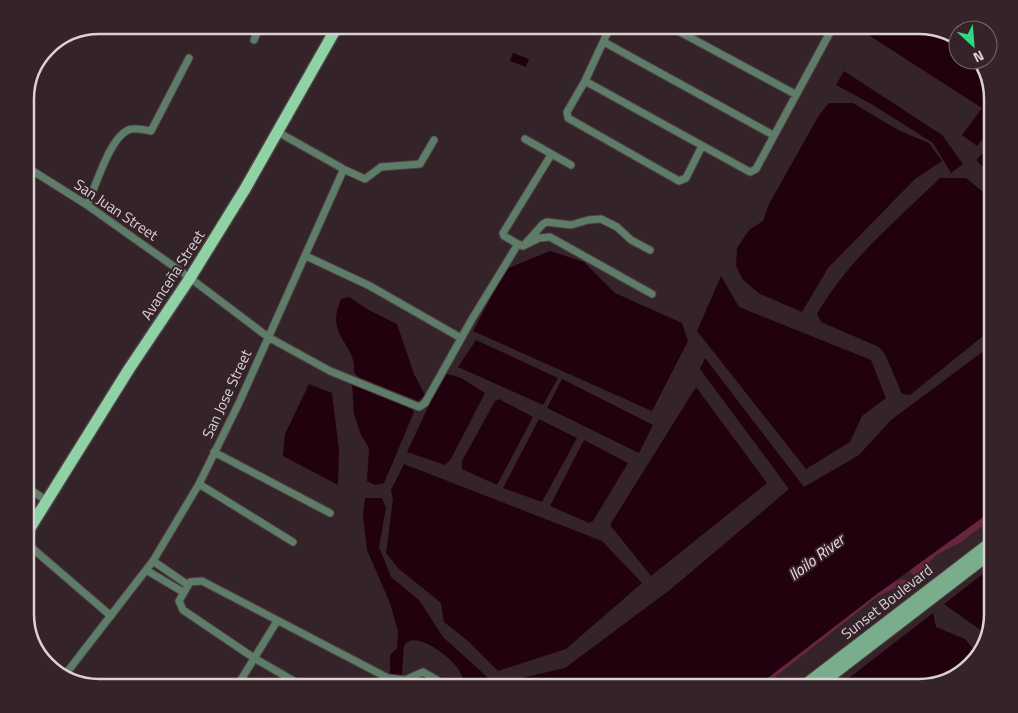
<svg xmlns="http://www.w3.org/2000/svg" width="1018" height="713" font-family="'Titillium Web',sans-serif">
<style>
.green{fill:#67253f}
.water{fill:#22010e}
.lines{fill:none;stroke-linecap:round;stroke-linejoin:round}
.minor-casing{stroke:#4f4044;stroke-width:9}
.secondary-casing{stroke:#4f4044;stroke-width:12}
.primary-casing{stroke:#4f4044;stroke-width:14}
.minor{stroke:#5e7d68;stroke-width:7}
.secondary{stroke:#7aad8b;stroke-width:10}
.primary{stroke:#8fd2a6;stroke-width:11}
.labels{text-anchor:middle;stroke-width:4;stroke-linejoin:round;paint-order:stroke}
.street-label{font-size:15px;fill:#dcd1d4;stroke:#342429}
.water-label{font-size:16px;font-style:italic;fill:#f0d8df;stroke:#342429}
.rim{fill:none;stroke:#dcd1d4;stroke-width:2.5}
</style>
<rect width="100%" height="100%" fill="#342429"/>
<path class="green" d="M993,501V518L961,542L936,555L916,577L911,573V566Z
M901,579L910,581L878,596L761,688H749L888,585Z"/>
<path class="water" d="M878,25H920L958,38V60H981C990,71 999,115 992,128C988,135 981,140 977,146L962,135L982,108L870,36Z
M513,53L529,59L526,67L510,61Z
M844,71L942,135L963,164L951,173L933,143L873,105L836,85Z
M829,103H853L898,130L929,143L942,161L915,179L828,268L802,312L760,294L743,280L736,266L737,248L749,230L763,221L769,204L819,115Z
M993,144V177L976,160Z
M940,178H966L993,200V328L910,395L902,394L885,354L879,347L821,322L817,314C848,260 896,221 940,178Z
M550,251L584,262L615,293L682,323L688,341L652,411L473,331L506,269Z
M721,276L739,307L871,360L886,398L862,416L850,442L806,469L697,331Z
M349,297L367,309L397,324L414,374L425,395L418,401L358,377L354,372C357,343 324,337 341,299Z
M476,340L558,378L543,405L458,367Z
M993,344V510L877,594L755,688H469C463,681 461,671 455,665C446,654 413,629 404,646L401,688H390V655L397,648L398,631L390,603L367,550L363,516L365,498H382L386,508L379,547L391,577L419,600L443,637L495,684L565,668L671,589L789,489L700,369L705,358L804,487L859,455L891,420Z
M444,373L461,378L485,393L451,459L445,465L407,452Z
M562,379L653,425L639,453L547,408Z
M352,383L410,406L414,412L384,483L375,485L367,481L369,448L361,435L354,414Z
M309,384L332,393L339,450L338,485L283,456L285,434Z
M696,387L767,483L651,576L610,525Z
M499,399L533,417L497,485L462,469V461L495,401Z
M539,419L577,438L542,502L503,488Z
M584,440L628,463L593,521L589,523L550,506Z
M404,464L602,541L642,583L566,649L498,671L468,641L444,622L441,603L398,568L386,553L393,499L391,490Z
M993,566V615L986,634L944,604Z
M933,613L936,627L965,639L978,655C971,664 964,673 954,679C931,694 864,688 836,688Z"/>
<g class="lines">
<defs>
<path id="minor" d="M611,25L585,81L567,112L568,118L679,181L686,178L702,146
M667,25L795,94
M861,25L863,26
M254,40L260,25
M604,42L773,135
M585,81L750,172L756,169L834,25
M525,139L571,165
M25,166L87,205L190,278L268,337L330,371L419,407L425,403L472,319L518,244L523,246L539,238L550,237L652,294
M343,169L365,179L381,167L420,164L434,140
M87,205C96,186 109,139 128,130C134,127 144,130 151,131L189,58
M518,244L504,236L503,233L551,155
M525,244L543,224L547,222L571,225L588,220L601,219L617,227L631,240L650,250
M306,256L370,286L461,338
M25,390L30,383L25,381
M214,452L330,513
M199,484L293,542
M25,486L47,501
M25,542L111,616
M153,561L188,585
M146,570L183,592
M64,676L153,561L199,484L239,403L342,173L343,169L340,167L276,131
M236,688L277,621
M306,688L254,658L183,610L179,601L190,582L202,581L388,678L405,680L423,672L437,680L441,688"/>
<path id="secondary" d="M800,688L993,540
M816,688L993,552"/>
<path id="primary" d="M25,536L129,369L190,278L245,189L338,25"/>
</defs>
<use href="#minor" class="minor-casing"/>
<use href="#secondary" class="secondary-casing"/>
<use href="#primary" class="primary-casing"/>
<use href="#minor" class="minor"/>
<use href="#secondary" class="secondary"/>
<use href="#primary" class="primary"/>
</g>
<g class="labels">
<g class="street-label">
<text transform="translate(116 210) rotate(34)" y="5">San Juan Street</text>
<text transform="translate(173 275) rotate(-57)" y="5">Avanceña Street</text>
<text transform="translate(227 394) rotate(-65)" y="5">San Jose Street</text>
<text transform="translate(887 602) rotate(-38)" y="5">Sunset Boulevard</text>
</g>
<g class="water-label">
<text transform="translate(816 557) rotate(-37)" y="6">Iloilo River</text>
</g>
</g>
<path d="M0 0H1018V713H0ZM99 34H919A65 65 0 0 1 984 99V614A65 65 0 0 1 919 679H99A65 65 0 0 1 34 614V99A65 65 0 0 1 99 34Z" fill="#342429" fill-rule="evenodd"/>
<path class="rim" d="M99 34H919A65 65 0 0 1 984 99V614A65 65 0 0 1 919 679H99A65 65 0 0 1 34 614V99A65 65 0 0 1 99 34Z"/>
<g transform="translate(973 45) rotate(154)"><circle r="24" fill="#342429" stroke="#77696d"/>
<path d="M0-4L9 19L0 12L-9 19Z" fill="#30d882"/>
<text y="-8" font-size="14" font-weight="bold" text-anchor="middle" fill="#dcd1d4">N</text>
</g>
</svg>
